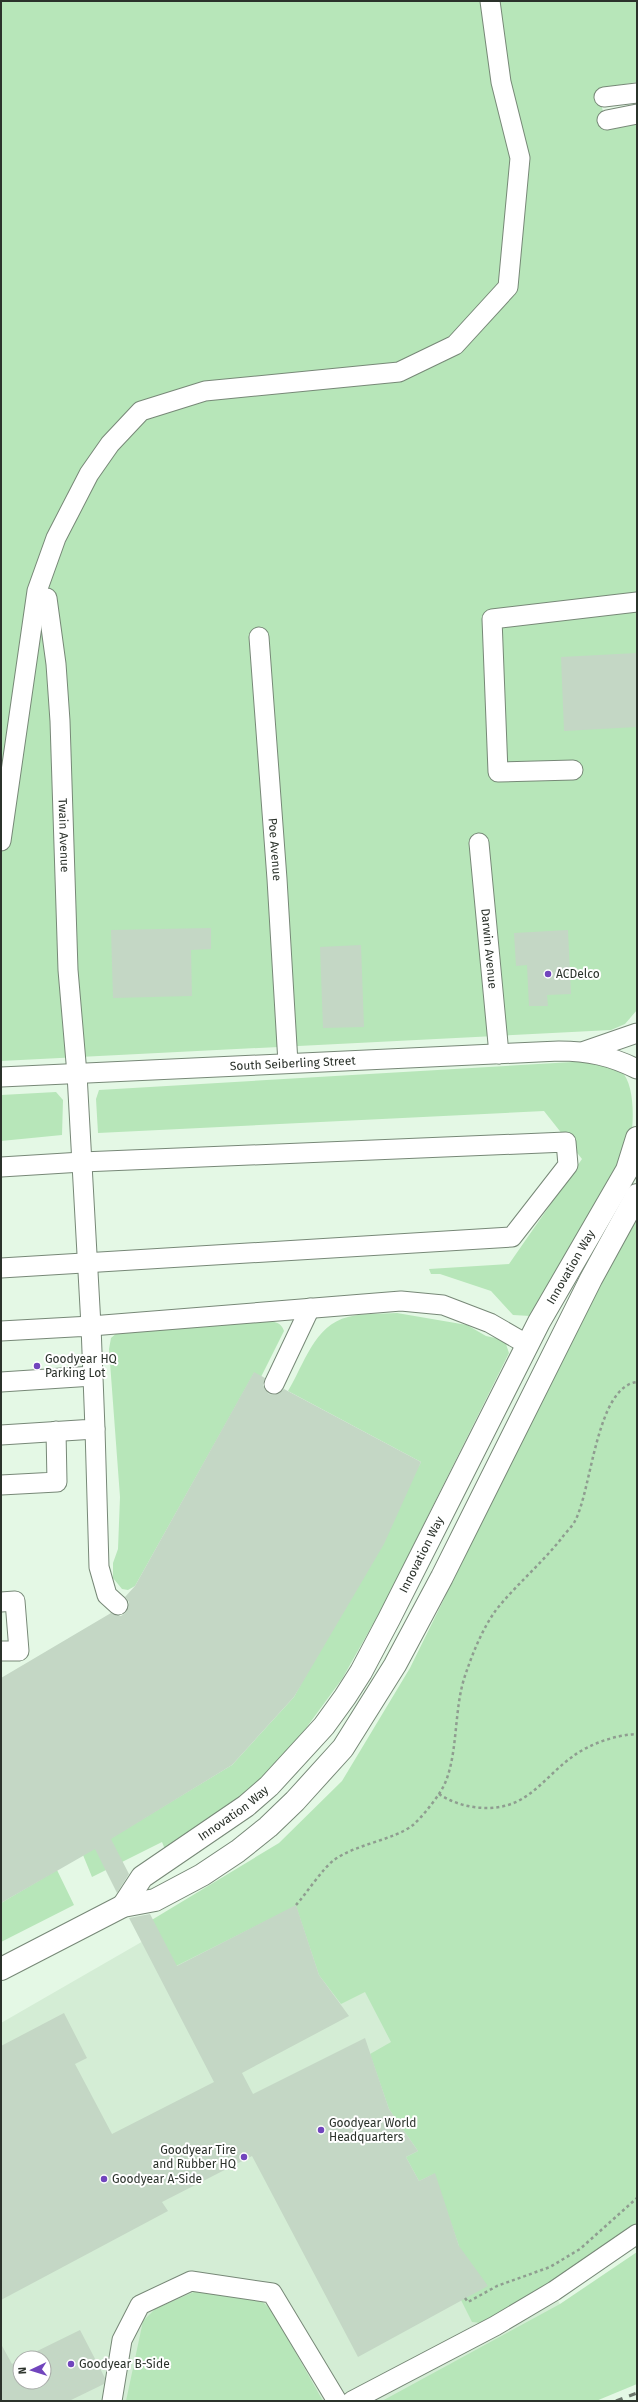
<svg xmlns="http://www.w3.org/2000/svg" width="638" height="2402" font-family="'Fira Sans',sans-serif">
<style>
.built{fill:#d4edd5;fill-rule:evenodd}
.green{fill:#b7e6b9}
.building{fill:#c4d7c5}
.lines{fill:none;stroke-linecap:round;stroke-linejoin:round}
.minor-casing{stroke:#787;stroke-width:21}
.major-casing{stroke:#787;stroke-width:24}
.path{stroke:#8f9d90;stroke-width:2.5;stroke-dasharray:3 3;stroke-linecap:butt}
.minor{stroke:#fff;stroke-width:19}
.major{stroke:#fff;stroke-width:22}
.rail{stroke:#6b766b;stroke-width:3;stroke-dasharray:7 7;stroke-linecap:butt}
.poi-dot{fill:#7145bd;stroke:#fff;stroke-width:1.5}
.labels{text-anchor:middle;stroke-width:4;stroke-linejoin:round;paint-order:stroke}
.street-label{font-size:12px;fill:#2b322b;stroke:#fff}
.poi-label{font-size:12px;fill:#2b322b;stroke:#fff;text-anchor:start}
</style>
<rect width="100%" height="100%" fill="#e4f8e5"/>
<path class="built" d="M316,1819L591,2366L521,2401H1V2023L270,1868ZM20,2358H44V2382H20Z"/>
<path class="green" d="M1,1H637V82L597,89L608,130L637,124V1010L625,1024L611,1030L1,1061Z
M590,1061C598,1064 615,1065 621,1071C638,1086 634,1142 625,1161C620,1174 611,1186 604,1198C580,1238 552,1275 530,1316L513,1315L491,1291L440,1274H431L429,1269L509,1264L582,1159L544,1111L98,1133L96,1099L99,1090Z
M56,1092L63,1100L62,1135L1,1141V1095Z
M637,1207V2225L570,2275L481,2323L472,2322L461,2300L459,2246L434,2174L419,2181L406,2157L418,2151L389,2109L370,2054L391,2042L365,1992L341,2004L319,1975L296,1906L176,1966L150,1921L279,1843L342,1781L410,1668Z
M397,1313L467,1325L486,1336L500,1339L506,1344L509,1353L382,1608L342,1679L298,1739L247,1793L166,1852L162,1842L92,1877L83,1855L232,1765L294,1697L421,1462L288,1391C304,1365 314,1325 348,1317C363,1313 381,1314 397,1313Z
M255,1322C267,1322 280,1318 284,1331L261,1377L254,1373L135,1586L128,1590L122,1589L113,1578V1563L118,1549L120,1497L109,1349L111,1338L118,1332Z
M57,1870L74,1905L1,1942V1903Z
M637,2252V2384L596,2401H382L560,2304Z
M205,2287L259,2299L271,2309L323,2401H126L143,2321L155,2309Z"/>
<path class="building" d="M637,653V727L564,731L561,657Z
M211,928V949L191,950L192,996L113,998L111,930Z
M568,930L571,994L547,995L548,1006H529L527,965L516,966L514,933Z
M361,945L364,1027L323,1028L320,947Z
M254,1372L265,1378L263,1385L269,1394L275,1395L284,1389L421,1462L384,1544L294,1697L232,1765L111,1839L129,1874L117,1893L95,1849L1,1903V1678L111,1613L121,1616L126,1612L129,1602L125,1597L135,1586Z
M296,1905L319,1975L349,2016L242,2073L253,2094L365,2038L389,2109L418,2151L406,2157L419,2181L435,2173L459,2246L488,2286L358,2357L252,2156L162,2202L168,2211L1,2300V2046L64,2013L87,2058L75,2064L112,2134L214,2082L129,1918L150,1914L177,1966Z
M80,2330L105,2378L104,2384L69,2401H1V2344L12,2364L20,2360V2382H44V2358H23Z"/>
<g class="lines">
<defs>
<g id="minor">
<path d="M604,97L637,93"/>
<path d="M607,120L637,114"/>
<path id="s1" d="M47,598L56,664L60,721L68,970L77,1074L91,1326L401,1301L443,1305L490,1323L528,1345"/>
<path id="s2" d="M259,637L277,879L288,1063"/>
<path d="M573,770L498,772L492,619L637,602"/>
<path d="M1,841L37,591L56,538L89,474L110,444L141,411L205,391L399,372L455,345L508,287L520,158L501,82L490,1"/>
<path id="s3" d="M479,843L499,1054"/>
<path d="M585,1051L637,1033"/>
<path id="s4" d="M1,1077L559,1051C588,1051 611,1056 637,1069"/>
<path d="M1,1167L82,1162L566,1142L568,1165L512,1237L1,1268"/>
<path d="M1,1331L91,1326L95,1429L1,1435"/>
<path d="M1,1382L93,1376"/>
<path d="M274,1384L310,1308"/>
<path d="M95,1429L99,1567L107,1595L118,1605"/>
<path d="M1,1485L57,1482L56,1431"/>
<path d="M1,1602L15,1601L19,1651H1"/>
<path d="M112,2401L122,2340L140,2305L191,2281L272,2293L337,2401"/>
<path d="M352,2401L495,2326L554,2291L637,2234"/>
</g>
<g id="major">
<path id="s5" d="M123,1906L142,1877L246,1806L269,1786L324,1726L345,1697L361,1672L389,1619L539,1322L627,1170L637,1138"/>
<path d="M1,1969L123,1906L155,1900L202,1875L238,1851L268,1827L295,1801L343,1748L395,1665L442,1577L591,1279L637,1195"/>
</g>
</defs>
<use href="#minor" class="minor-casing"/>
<use href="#major" class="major-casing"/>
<path class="path" d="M439,1794C463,1810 500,1814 525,1797C542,1786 555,1769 572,1757C589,1744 615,1735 637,1734
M296,1905C306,1894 323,1868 334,1860C356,1844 394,1840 413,1825C422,1817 432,1804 439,1794C460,1764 452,1710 466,1673C473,1652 483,1628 496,1610C516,1585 541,1564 561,1539C565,1533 572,1527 575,1521C592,1489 596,1387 637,1382
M465,2298L468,2302L497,2286L550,2267L580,2249L637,2198"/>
<use href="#minor" class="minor"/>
<use href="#major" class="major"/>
<path class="rail" d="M616,2401L637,2393"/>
</g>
<g class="poi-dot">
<circle cx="548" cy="974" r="4"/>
<circle cx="37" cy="1366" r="4"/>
<circle cx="321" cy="2130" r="4"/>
<circle cx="244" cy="2157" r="4"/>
<circle cx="104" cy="2179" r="4"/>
<circle cx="71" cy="2364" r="4"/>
</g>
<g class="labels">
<g class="street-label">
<text dy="4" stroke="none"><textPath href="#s1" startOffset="238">Twain Avenue</textPath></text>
<text dy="4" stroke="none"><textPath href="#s2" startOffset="213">Poe Avenue</textPath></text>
<text dy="4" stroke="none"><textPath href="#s3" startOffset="106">Darwin Avenue</textPath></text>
<text dy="4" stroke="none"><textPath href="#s4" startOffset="292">South Seiberling Street</textPath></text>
<text dy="4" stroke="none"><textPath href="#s5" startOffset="794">Innovation Way</textPath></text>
<text dy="4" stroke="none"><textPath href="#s5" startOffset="470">Innovation Way</textPath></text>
<text dy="4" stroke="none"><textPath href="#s5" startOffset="146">Innovation Way</textPath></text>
</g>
<g class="poi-label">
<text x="556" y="978">ACDelco</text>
<text x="45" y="1363">Goodyear HQ<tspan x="45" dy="14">Parking Lot</tspan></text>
<text x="329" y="2127">Goodyear World<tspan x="329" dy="14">Headquarters</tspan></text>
<text x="236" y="2154" text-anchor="end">Goodyear Tire<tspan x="236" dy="14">and Rubber HQ</tspan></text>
<text x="112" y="2183">Goodyear A-Side</text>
<text x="79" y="2368">Goodyear B-Side</text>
</g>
</g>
<rect width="638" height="2402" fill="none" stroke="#2b322b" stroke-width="4"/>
<g transform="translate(32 2370) rotate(266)"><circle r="19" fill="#ffffff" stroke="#aaadaa"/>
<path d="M0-3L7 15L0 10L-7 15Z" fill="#7145bd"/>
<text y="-6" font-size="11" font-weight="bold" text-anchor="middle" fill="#2b322b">N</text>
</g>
</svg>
